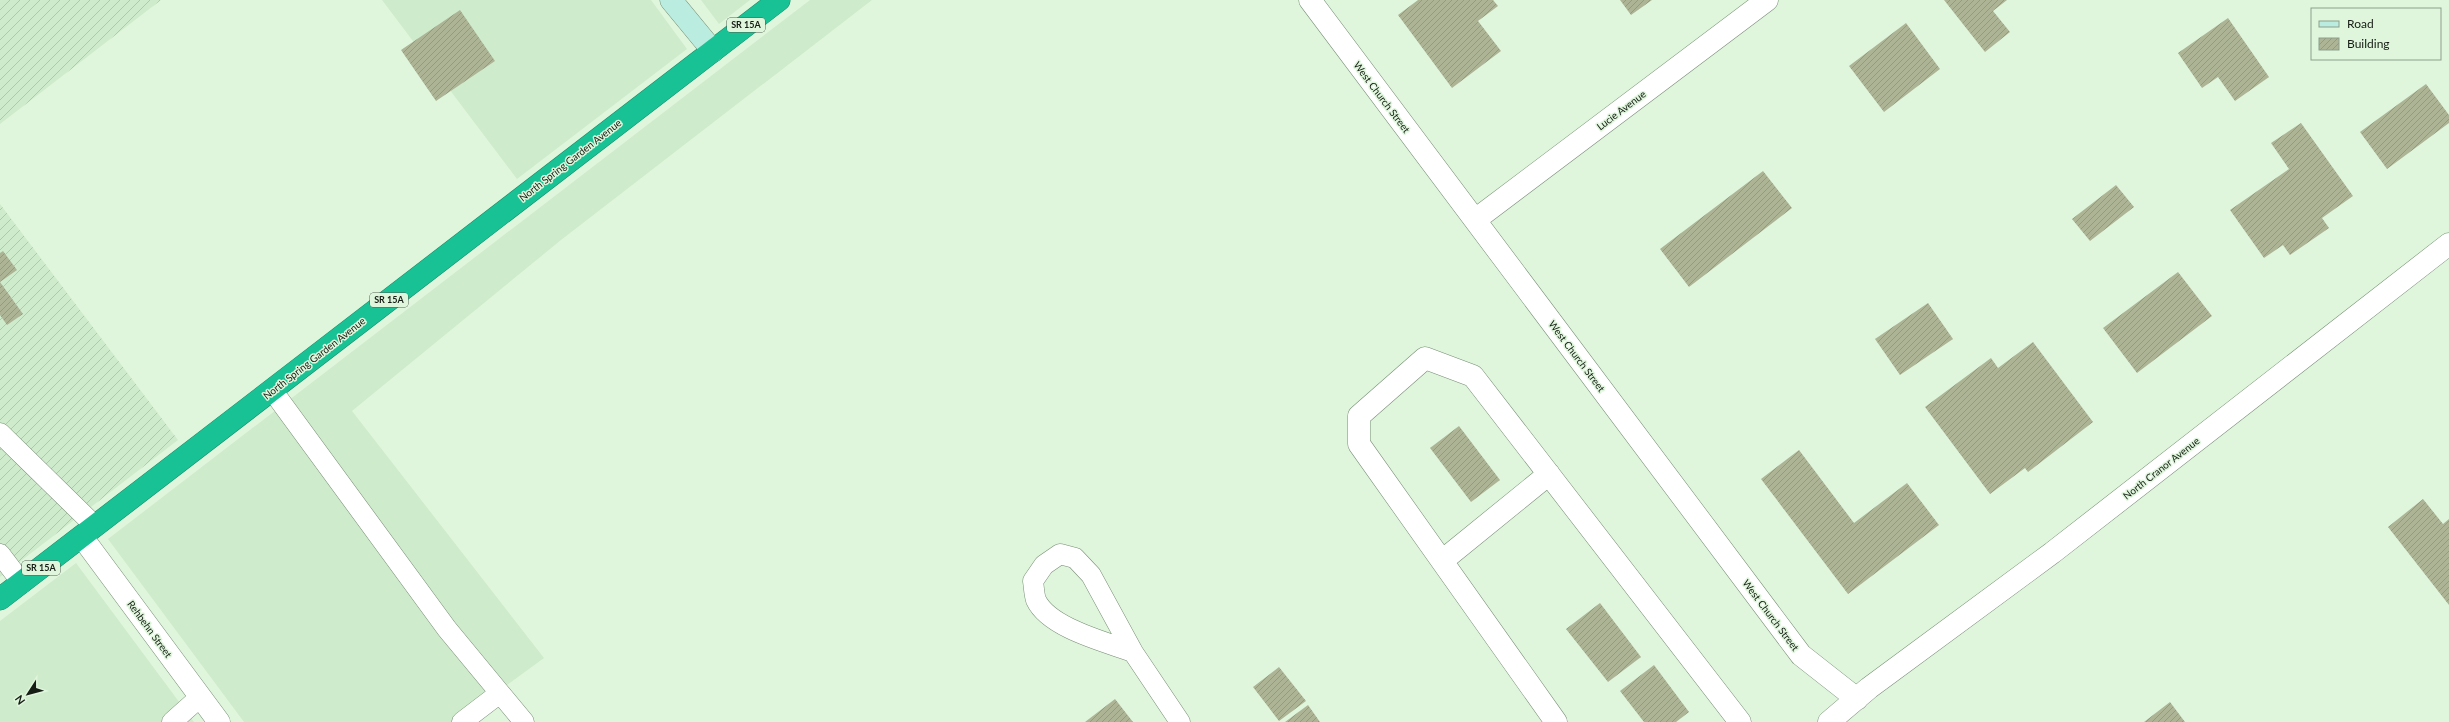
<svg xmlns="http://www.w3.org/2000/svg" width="2449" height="722" font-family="Lato,sans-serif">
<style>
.built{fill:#ceebcb}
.industrial{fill:url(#industrial-furrows)}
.building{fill:url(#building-hatch)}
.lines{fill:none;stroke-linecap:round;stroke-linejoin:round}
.lane-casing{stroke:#778d75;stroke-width:21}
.street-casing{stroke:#778d75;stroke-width:23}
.secondary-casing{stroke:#778d75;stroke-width:23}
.highway-casing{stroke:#188868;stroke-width:23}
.lane{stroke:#fff;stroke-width:20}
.street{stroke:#fff;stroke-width:22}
.secondary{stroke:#baeddf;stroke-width:22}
.highway{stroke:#19c295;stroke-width:22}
.labels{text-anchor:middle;stroke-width:3;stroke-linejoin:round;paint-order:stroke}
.shield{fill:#dff6dc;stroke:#525e50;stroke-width:1}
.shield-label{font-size:9px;font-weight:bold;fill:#151d14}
.street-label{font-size:10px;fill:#151d14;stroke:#dff6dc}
</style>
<defs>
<pattern id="industrial-furrows" width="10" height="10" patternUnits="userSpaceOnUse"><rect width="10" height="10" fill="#ceebcb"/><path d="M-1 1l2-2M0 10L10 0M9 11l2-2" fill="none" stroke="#b0c9ad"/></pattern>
<pattern id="building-hatch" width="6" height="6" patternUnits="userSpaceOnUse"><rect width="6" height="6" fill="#adb496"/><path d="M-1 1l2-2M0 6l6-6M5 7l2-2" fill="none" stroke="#949a80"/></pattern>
</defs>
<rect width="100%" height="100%" fill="#dff6dc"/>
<path class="built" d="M382,0H651L687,49L517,179Z
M701,0H750L719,24Z
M810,0H872L561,240L352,411L544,658L456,722H244L108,539Z
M76,563L194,722H0V621Z"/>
<path class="industrial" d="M0,0H161L0,124Z
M0,204L178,440L0,577Z"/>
<path class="building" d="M1418,0H1493L1498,6L1478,21L1501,51L1452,88L1398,15Z
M1620,0H1652L1631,15Z
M1944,0H2007L1993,11L2010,32L1985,52Z
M460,10L495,61L436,101L401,50Z
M2228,18L2269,77L2235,101L2218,77L2202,88L2178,53Z
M1906,23L1940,69L1884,112L1849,66Z
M2426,84L2449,115V123L2387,169L2360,132Z
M2301,123L2353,196L2322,218L2329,228L2290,255L2283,245L2264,258L2230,210L2289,169L2271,143Z
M1763,171L1792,208L1689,287L1660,249Z
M2116,185L2134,207L2090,241L2072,219Z
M3,251L17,270L0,282L23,314L7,325L0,315V253Z
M2178,272L2212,316L2137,373L2103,328Z
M1928,303L1953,339L1900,375L1875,339Z
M2033,342L2093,422L2028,472L2025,468L1990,494L1925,407L1991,358L1998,368Z
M1459,426L1500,480L1471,502L1430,448Z
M1799,450L1854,523L1907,483L1939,525L1848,594L1761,479Z
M2423,499L2443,524L2449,519V605L2388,527Z
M1600,603L1641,657L1608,682L1566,629Z
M1654,665L1689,712L1676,722H1644L1620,691Z
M1279,667L1306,701L1279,721L1253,687Z
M1115,699L1133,722H1085Z
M2170,702L2185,722H2144Z
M1308,705L1320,722H1285Z"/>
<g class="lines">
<defs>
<path id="lane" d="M272,390L447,629L524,722
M0,433L95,526
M0,554L22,583
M1133,652C1106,642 1049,628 1036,600C1034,594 1034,587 1033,581L1044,565L1060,554L1075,558L1091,575L1133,652L1180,722
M172,722L200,697
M462,722L500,693"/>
<path id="street" d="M1310,0L1801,655L1857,699
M1475,220L1767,0
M82,537L219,722
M1442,561L1549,474
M1556,722L1359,444V416L1425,358L1473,376L1740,722
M1829,722L1869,688L2052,553L2449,244"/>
<path id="secondary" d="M671,0L713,51"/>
<path id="highway" d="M0,599L779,0"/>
</defs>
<use href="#lane" class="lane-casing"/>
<use href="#street" class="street-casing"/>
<use href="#secondary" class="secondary-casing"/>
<use href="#highway" class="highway-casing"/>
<use href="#lane" class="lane"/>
<use href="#street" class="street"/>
<use href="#secondary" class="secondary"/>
<use href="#highway" class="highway"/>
</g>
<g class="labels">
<g class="shield">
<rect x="727" y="18" width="38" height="14" rx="3"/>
<rect x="370" y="293" width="38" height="14" rx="3"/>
<rect x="22" y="561" width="38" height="14" rx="3"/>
</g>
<g class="shield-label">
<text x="746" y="28">SR 15A</text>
<text x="389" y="303">SR 15A</text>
<text x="41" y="571">SR 15A</text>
</g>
<g class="street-label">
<text transform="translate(1382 97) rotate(53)" y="4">West Church Street</text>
<text transform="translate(1621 110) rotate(-37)" y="4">Lucie Avenue</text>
<text transform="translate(570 160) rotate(-38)" y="4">North Spring Garden Avenue</text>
<text transform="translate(1577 356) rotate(53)" y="4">West Church Street</text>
<text transform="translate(314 358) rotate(-38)" y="4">North Spring Garden Avenue</text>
<text transform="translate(2161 468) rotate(-38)" y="4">North Cranor Avenue</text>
<text transform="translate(1771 615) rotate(53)" y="4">West Church Street</text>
<text transform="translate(150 629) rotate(54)" y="4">Rehbehn Street</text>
</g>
</g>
<rect x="2311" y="8" width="130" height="52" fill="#dff6dc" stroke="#8e9f8c"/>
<rect x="2319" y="21" width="20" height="6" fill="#baeddf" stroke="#8e9f8c"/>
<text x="2347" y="28" font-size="12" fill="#151d14">Road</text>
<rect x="2319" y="38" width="20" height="12" fill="url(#building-hatch)" stroke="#8e9f8c"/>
<text x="2347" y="48" font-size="12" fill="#151d14">Building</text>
<g transform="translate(28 694) rotate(234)" stroke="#dff6dc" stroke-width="3" paint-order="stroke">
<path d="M0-3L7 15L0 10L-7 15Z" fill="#151d14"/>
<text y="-6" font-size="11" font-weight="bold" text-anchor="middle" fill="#151d14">N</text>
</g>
</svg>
